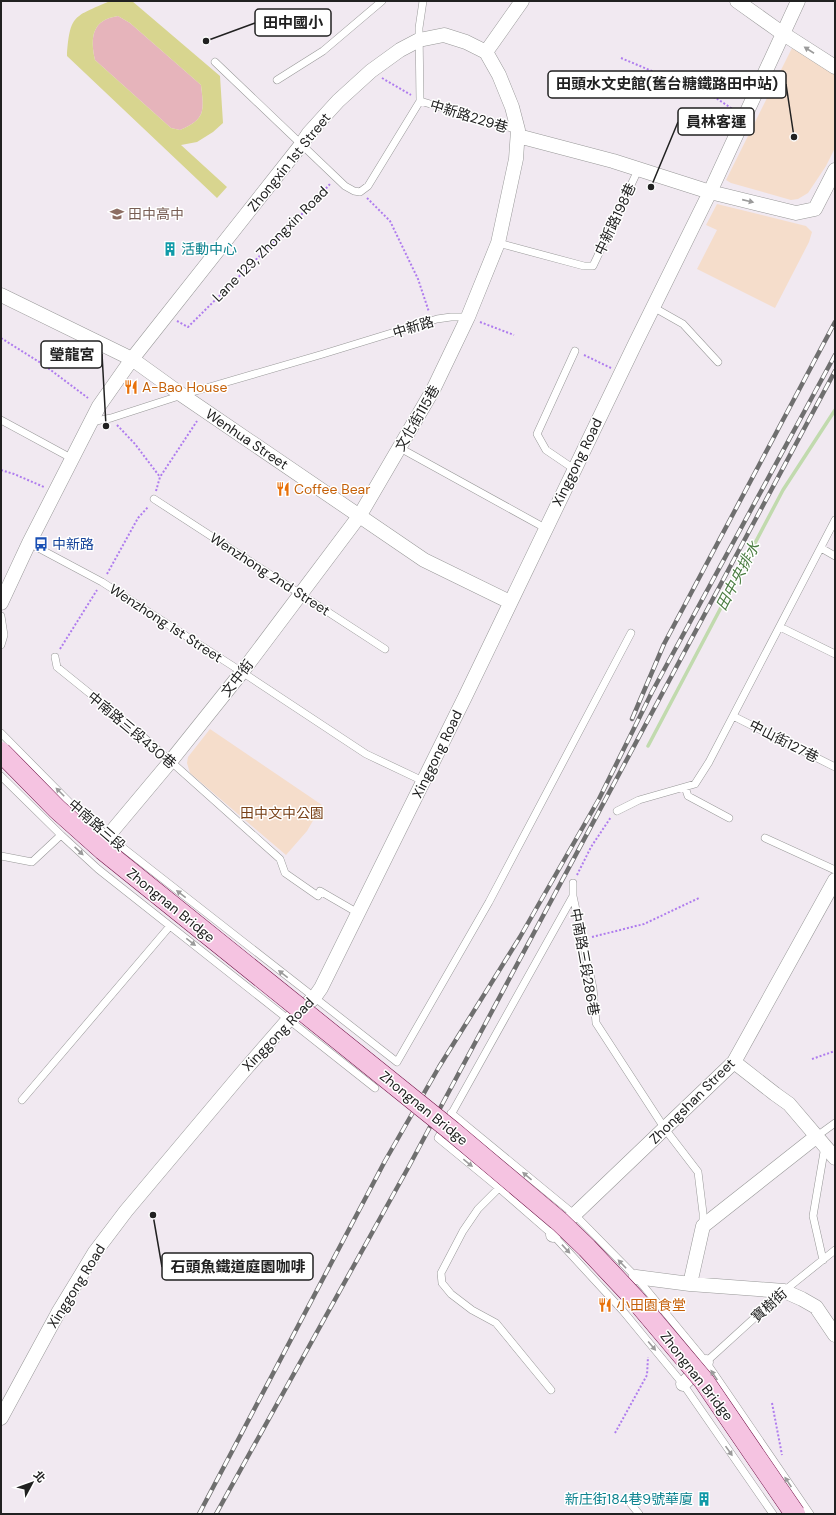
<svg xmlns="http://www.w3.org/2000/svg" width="836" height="1515" font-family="'DM Sans','Noto Sans TC',sans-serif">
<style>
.grass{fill:#e6b4bb}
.park{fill:#f5ddcb}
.pitch{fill:#d8d58f;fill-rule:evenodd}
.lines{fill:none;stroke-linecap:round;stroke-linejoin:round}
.stream{stroke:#c1daae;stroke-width:3.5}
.lane-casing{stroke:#989898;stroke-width:8}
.street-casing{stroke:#989898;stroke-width:15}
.path{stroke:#af7cee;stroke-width:2;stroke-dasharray:2 2;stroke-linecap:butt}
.lane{stroke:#fff;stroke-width:7}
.street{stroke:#fff;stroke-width:14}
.rail-casing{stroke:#6f6f6f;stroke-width:4.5}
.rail{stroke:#fff;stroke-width:3;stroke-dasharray:9;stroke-linecap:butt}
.secondary-bridge-casing{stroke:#710f45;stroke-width:21;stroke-linecap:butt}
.secondary-bridge{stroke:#f5c3e1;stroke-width:20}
.oneway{fill:#9b9b9b}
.labels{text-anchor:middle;stroke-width:3;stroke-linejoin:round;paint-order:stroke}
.street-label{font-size:14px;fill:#212121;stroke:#fff}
.education-label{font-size:14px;fill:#785e54;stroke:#fff;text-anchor:start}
.culture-label{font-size:14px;fill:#0d838f;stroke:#fff;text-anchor:start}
.food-label{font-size:14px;fill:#c56008;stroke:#fff;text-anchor:start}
.transit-label{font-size:14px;fill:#164399;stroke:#fff;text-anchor:start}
.park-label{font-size:14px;fill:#784016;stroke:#fff}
.water-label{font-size:15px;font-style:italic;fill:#4a7c41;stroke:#fff}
.leader{fill:none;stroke:#212121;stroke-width:1.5}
.callout-dot{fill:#212121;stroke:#fff;stroke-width:1.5}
.callout{fill:#fff;stroke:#212121;stroke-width:1.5}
.callout-label{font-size:15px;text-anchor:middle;font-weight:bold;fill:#212121}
</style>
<rect width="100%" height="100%" fill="#f1e9f1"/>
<path class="grass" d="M118,16L130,23L201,85C204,111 206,119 180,130L171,128L95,60C90,37 92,20 118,16Z"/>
<path class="park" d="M792,48L835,75V148L826,166L808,193L798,199L791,200L731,183L726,180Z
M717,204L806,226L812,232L809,242L775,308L697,269L717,230L706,225Z
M210,729L322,805L307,831L286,855L190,773L187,763L188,757Z"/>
<path class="pitch" d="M110,1H132L220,76L223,123L213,132L197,142L181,145L227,187L217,198L67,56C70,14 74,17 110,1ZM118,16L130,23L201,85C204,111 206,119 180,130L171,128L95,60C90,37 92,20 118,16Z"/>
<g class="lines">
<path class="stream" d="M648,746L783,490L835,410"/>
<defs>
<path id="lane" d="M215,62L345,186L354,191L360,192L368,186L420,101
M277,80L323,51L382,1
M420,101L518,130
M420,101L419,28L423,1
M498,243L584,266H593L638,170
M653,307L683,324L718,362
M1,420L71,458
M91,422L111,418L182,395L323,354L437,319L451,317H468
M400,448L545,528
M574,469L546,450L537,434L575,351
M154,499L385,649
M29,543L102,582L242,672L366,754L423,781
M821,548L835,556
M1,616L4,635L1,645
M780,627L835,654
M55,657L57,667L140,734L280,859L285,873L318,896L320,891L358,913
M733,716L835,767
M1,733L82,815L108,836L397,1062L489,902L631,633
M1,776L61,835L98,869L375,1088
M685,787L688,796L729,818
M617,811L639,800L695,784L709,762L835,520
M765,838L835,870
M1,856L32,862L61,835
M573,883V896L438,1138L499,1188L553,1235L623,1311L683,1384L773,1514
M573,896L593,988L596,1023L665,1129L698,1172L703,1213V1226
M22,1100L170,926
M451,1113L575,1215L636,1277L706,1362L810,1514
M817,1136L835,1123
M499,1188L478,1209L463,1231L441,1273L442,1283L451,1294L472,1310L496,1323L551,1390
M823,1260L813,1216L825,1146
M706,1362L784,1291L835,1250
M631,1504L639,1514"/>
<path id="street" d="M737,1L782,33L835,67
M486,52L522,1
M518,136L613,161L710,192L796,213L815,209L835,170
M1,295L132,359L182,395L424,560L510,602
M1,603L29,543L99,406L132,359L301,145L309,133L338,101L371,71L400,50L419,40L444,35L466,42L486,52L499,75L512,107L518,130L516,159L498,243L468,317L433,390L360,515L242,672L170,762L108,836
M734,1062L775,1094L789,1104L835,1158
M553,1235L734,1062L835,880
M636,1277L690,1284L784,1291L802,1299L816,1307L835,1335
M690,1284L703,1226L817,1136
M683,1384L706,1362
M1,1418L58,1313L95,1252L126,1211L242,1073L289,1019L314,998L321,988L465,697L635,344L710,192L798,1"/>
</defs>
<use href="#lane" class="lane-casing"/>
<use href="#street" class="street-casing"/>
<path class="path" d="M621,58L716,98L734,110
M382,78L411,95
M367,198L390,221L418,279L429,312
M177,321L188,327L310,206L330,184
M480,322L514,335
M1,338L44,365L88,398
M584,355L611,368
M117,425L135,444L160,477
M1,470L14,474L44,487
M156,491L160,477L197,421
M107,574L138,518L148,507
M60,649L97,590
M577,875L591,847L611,817
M592,937L644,924L699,898
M812,1059L835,1051
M772,1403L782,1455
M615,1433L647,1375L648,1357"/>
<use href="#lane" class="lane"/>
<use href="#street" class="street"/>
<defs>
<path id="rail" d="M632,719L664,644L835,322
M199,1514L385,1161L439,1067L520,937L599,799L652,692L835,355
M216,1514L408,1168L835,371"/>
</defs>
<use href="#rail" class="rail-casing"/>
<use href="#rail" class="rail"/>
<defs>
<path id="secondary-bridge" d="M1,752L57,809L103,850L452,1131L560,1222L587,1248L634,1298L704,1381L795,1514"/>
</defs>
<use href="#secondary-bridge" class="secondary-bridge-casing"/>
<use href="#secondary-bridge" class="secondary-bridge"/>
</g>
<defs><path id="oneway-solid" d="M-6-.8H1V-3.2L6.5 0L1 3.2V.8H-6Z"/></defs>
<g class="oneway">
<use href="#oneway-solid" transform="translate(809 50) rotate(-147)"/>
<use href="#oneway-solid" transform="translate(748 201) rotate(13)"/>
<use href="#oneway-solid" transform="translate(60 792) rotate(-135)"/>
<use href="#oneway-solid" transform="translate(79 851) rotate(43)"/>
<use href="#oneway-solid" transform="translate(181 894) rotate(-142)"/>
<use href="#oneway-solid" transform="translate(191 942) rotate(38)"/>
<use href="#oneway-solid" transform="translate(283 974) rotate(-142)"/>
<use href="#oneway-solid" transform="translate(468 1163) rotate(39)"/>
<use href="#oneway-solid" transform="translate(527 1176) rotate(-140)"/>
<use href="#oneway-solid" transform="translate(566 1249) rotate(47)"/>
<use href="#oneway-solid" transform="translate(622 1264) rotate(-134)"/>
<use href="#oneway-solid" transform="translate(652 1346) rotate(50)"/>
<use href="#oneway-solid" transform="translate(714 1375) rotate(-124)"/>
<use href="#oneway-solid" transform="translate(729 1451) rotate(55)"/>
<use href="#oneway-solid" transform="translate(788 1482) rotate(-124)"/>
</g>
<defs>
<symbol id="school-bare" viewBox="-9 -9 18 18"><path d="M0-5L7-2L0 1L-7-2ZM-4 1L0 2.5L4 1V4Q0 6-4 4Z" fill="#8d6e63" stroke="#fff" stroke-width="2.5" paint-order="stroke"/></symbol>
<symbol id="building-bare" viewBox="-9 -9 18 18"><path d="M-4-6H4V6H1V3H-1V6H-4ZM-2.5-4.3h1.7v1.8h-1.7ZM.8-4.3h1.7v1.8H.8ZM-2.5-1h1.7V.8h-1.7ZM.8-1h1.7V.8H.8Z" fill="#0f9aa8" stroke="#fff" stroke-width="2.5" paint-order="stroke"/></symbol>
<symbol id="restaurant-bare" viewBox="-9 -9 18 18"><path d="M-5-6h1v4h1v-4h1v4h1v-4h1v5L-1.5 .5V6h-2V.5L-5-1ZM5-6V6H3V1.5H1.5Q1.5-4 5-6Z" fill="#e8710a" stroke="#fff" stroke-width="2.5" paint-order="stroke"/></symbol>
<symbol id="bus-bare" viewBox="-9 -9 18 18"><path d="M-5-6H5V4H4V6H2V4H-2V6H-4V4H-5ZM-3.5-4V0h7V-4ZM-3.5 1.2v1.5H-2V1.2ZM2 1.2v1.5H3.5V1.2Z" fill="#1a4fb4" stroke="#fff" stroke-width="2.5" paint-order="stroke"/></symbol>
</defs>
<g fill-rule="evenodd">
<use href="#school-bare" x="107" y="204" width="20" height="20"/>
<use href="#building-bare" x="160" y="239" width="20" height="20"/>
<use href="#restaurant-bare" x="121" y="377" width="20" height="20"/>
<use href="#restaurant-bare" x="273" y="479" width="20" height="20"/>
<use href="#bus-bare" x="31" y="534" width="20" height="20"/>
<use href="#restaurant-bare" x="595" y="1295" width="20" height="20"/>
<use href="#building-bare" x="694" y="1489" width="20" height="20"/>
</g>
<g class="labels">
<g class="street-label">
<text transform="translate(469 116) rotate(17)" y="5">中新路229巷</text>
<text transform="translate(289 162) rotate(-51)" y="5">Zhongxin 1st Street</text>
<text transform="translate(615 219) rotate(-65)" y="5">中新路198巷</text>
<text transform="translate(270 244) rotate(-45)" y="5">Lane 129, Zhongxin Road</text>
<text transform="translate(413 327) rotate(-17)" y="5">中新路</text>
<text transform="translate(417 418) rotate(-60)" y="5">文化街115巷</text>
<text transform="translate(247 439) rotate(34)" y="5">Wenhua Street</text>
<text transform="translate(577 462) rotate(-64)" y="5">Xinggong Road</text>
<text transform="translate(270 574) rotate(33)" y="5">Wenzhong 2nd Street</text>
<text transform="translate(166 623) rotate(33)" y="5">Wenzhong 1st Street</text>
<text transform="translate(237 678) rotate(-52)" y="5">文中街</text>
<text transform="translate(132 730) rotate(40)" y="5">中南路三段430巷</text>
<text transform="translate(784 741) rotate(27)" y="5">中山街127巷</text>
<text transform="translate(437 754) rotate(-64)" y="5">Xinggong Road</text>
<text transform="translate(97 825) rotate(41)" y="5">中南路三段</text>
<text transform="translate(171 905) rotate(39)" y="5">Zhongnan Bridge</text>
<text transform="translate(585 962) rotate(80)" y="5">中南路三段286巷</text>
<text transform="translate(278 1034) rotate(-46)" y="5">Xinggong Road</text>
<text transform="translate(692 1101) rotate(-45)" y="5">Zhongshan Street</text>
<text transform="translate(424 1108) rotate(39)" y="5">Zhongnan Bridge</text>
<text transform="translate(76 1286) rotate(-58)" y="5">Xinggong Road</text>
<text transform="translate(769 1305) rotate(-42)" y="5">寶樹街</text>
<text transform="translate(697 1376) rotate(52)" y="5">Zhongnan Bridge</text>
</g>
<g class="education-label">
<text x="128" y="219">田中高中</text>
</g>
<g class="culture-label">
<text x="181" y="254">活動中心</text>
<text x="693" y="1504" text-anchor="end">新庄街184巷9號華廈</text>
</g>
<g class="food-label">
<text x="142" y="392">A-Bao House</text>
<text x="294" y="494">Coffee Bear</text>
<text x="616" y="1310">小田園食堂</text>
</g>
<g class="transit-label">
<text x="52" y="549">中新路</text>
</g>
<g class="park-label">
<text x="282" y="818">田中文中公園</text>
</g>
<g class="water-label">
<text transform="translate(738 576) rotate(-62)" y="5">田中央排水</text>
</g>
</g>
<path class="leader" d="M206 41L255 23M794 137L786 84M651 187L678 122M106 426L102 354M153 1215L162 1267"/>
<g class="callout-dot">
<circle cx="206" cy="41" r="4"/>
<circle cx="794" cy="137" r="4"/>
<circle cx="651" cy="187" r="4"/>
<circle cx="106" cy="426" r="4"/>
<circle cx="153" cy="1215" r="4"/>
</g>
<g class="callout">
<rect x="255" y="9" width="76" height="27" rx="4"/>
<rect x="548" y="71" width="238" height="27" rx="4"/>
<rect x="678" y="108" width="76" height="27" rx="4"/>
<rect x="41" y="341" width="61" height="27" rx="4"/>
<rect x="162" y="1253" width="151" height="27" rx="4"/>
</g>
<g class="callout-label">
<text x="293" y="28">田中國小</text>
<text x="667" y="89">田頭水文史館(舊台糖鐵路田中站)</text>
<text x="716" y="127">員林客運</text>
<text x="72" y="360">瑩龍宮</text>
<text x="238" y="1272">石頭魚鐵道庭園咖啡</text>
</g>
<rect width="836" height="1515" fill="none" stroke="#212121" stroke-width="4"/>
<g transform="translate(32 1483) rotate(49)" stroke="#ffffff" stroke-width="3" paint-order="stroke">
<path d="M0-3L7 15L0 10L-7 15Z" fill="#212121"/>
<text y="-6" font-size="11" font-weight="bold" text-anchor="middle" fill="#212121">北</text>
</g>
</svg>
